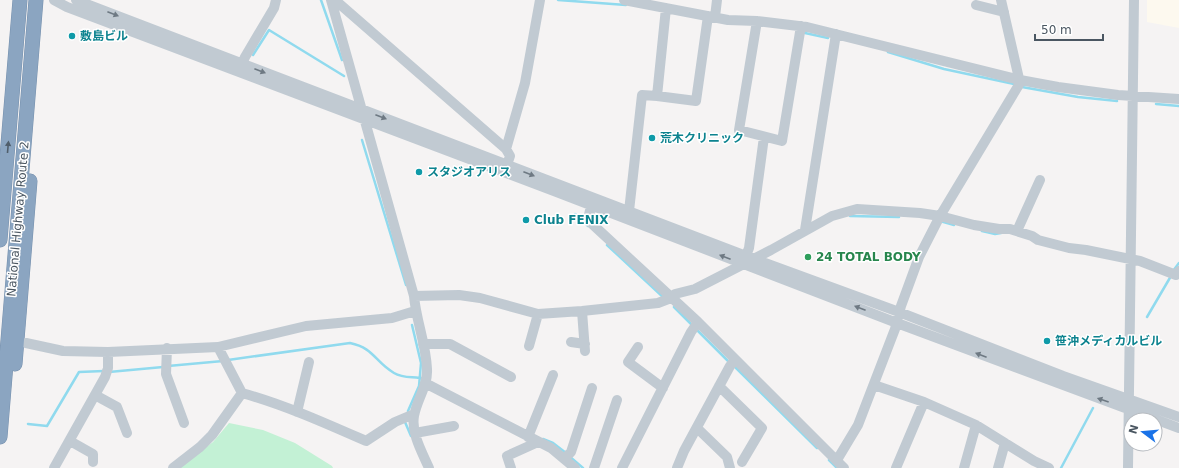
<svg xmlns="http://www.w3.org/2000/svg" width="1179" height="468" font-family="'DejaVu Sans','Noto Sans JP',sans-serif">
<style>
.commercial{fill:#fdf9ef}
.green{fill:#c3f1d5}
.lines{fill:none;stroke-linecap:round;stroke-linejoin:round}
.stream{stroke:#90daee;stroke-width:2.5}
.highway-casing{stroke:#7690ad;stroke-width:15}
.minor{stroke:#c1cad2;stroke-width:10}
.highway{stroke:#8ba5c1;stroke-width:14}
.oneway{fill:#6e7983}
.oneway2{fill:#505e6b}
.culture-dot{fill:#0f9aa8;stroke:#fff;stroke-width:1.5}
.leisure-dot{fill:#2e9e5b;stroke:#fff;stroke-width:1.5}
.labels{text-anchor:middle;stroke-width:3;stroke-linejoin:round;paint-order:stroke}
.culture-label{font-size:12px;font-weight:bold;fill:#0d838f;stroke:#fff;text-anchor:start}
.street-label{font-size:12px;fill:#4a5661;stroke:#fff}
.leisure-label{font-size:12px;font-weight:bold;fill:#27864d;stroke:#fff;text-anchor:start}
</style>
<rect width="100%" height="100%" fill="#f5f3f3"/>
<path class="commercial" d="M1147,0H1179V28L1147,22Z"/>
<path class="green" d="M229,423L263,430L295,443L332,466L333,468H177L213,442Z"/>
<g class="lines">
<path class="stream" d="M321,0L342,60
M558,0L626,5
M805,33L828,38
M888,52L944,69L1014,84
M253,55L269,30L344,76
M1022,87L1078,97L1117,101
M1156,104L1179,106
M362,140L406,285
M575,214L588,226
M850,216L899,217
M940,221L954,225
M982,231L995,234L1001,233
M607,245L663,297
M1173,271L1179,263
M674,307L692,325
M1147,317L1171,276
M695,328L730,363
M228,360L350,343C374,348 375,362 394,373C404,379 414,376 425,379
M168,366L223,361
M734,366L817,448
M109,372L163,367
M408,411L419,386L421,363L412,325
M405,422L411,436
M28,424L47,426L79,372L104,371
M543,439L553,443L566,453
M569,456L583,468
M829,460L837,468
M1061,468L1093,408"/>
<defs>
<path id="highway" d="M0,240L20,0
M15,364L30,181
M0,437L36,0"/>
</defs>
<use href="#highway" class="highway-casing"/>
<path class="minor" d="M54,0L67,7L554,191L897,323L1179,428
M76,0L746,256L899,312L1063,376L1179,417
M331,0L414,296C416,320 426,344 427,369C428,386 417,399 414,416C411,433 422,452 429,468
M335,0L506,149L510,156L505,171
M624,0L728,20L757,21L807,27L1020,80L1058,87L1118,95L1179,99
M976,5L1004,12
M666,8L657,96L696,101L708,16
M715,17L717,0
M757,21L739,130L782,141L801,26
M240,69L245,57L274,8L276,0
M506,149L525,83L540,0
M594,201C591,208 587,215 590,222L698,322L844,468
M629,211L642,95L657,96
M805,230L836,34
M1017,231L1040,180
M744,261L749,248L764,137
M414,296L459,295L480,298L538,314L582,311L658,303L671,298L675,294L695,289L771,250L832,216L857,209L920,213L940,216L974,225L999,229H1010L1032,236L1038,240L1069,248L1086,250L1140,261L1176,275L1179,271
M582,311L585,351
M571,342L585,344
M26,343L63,351L108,352L218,347L306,326L392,318L415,311
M423,344H450L511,377
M529,346L538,314
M218,347L242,393C285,405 325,423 366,441L395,422L414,414
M638,347L628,362L663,388
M167,348L166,374L184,423
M425,383L551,448L575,468
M874,385L924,402L976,425L1034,461L1049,468
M719,386L762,428L742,462
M95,395L117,407L127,433
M297,412L309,362
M697,428L727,457L730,468
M415,433L454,426
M528,437L553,375
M70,441L93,454V462
M564,459L571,452L592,388
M837,460L858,425L895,329L901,306L919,257L940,216L1020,83L1001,0
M54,468L105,377L108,368V352
M173,468L200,447L212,435L242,393
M511,468L507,456L538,442
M594,468L617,400
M622,468L691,332L698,322
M677,468L684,451L730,366L735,360
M896,468L924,402
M964,468L976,425
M998,468L1005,443
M1128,468L1134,0"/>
<use href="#highway" class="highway"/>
</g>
<defs><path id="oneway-solid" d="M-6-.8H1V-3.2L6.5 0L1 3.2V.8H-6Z"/></defs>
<g class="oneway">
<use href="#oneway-solid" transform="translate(113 14) rotate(21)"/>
<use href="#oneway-solid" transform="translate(260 71) rotate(21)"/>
<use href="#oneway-solid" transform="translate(381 117) rotate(21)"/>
<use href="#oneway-solid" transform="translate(529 174) rotate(21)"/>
<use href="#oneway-solid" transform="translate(725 257) rotate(-159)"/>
<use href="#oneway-solid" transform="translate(860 308) rotate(-159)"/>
<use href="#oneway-solid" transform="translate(981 355) rotate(-159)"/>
<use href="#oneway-solid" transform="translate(1103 400) rotate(-161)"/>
</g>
<use class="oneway2" href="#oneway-solid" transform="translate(8 147) rotate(-85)"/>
<g class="culture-dot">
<circle cx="72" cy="36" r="4"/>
<circle cx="652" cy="138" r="4"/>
<circle cx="419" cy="172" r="4"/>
<circle cx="526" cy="220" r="4"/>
<circle cx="1047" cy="341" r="4"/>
</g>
<circle class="leisure-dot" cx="808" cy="257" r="4"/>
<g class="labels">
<g class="culture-label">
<text x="80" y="40">敷島ビル</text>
<text x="660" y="142">荒木クリニック</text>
<text x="427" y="176">スタジオアリス</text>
<text x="534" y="224">Club FENIX</text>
<text x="1055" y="345">笹沖メディカルビル</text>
</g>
<g class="street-label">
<text transform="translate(18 219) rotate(-85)" y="4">National Highway Route 2</text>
</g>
<g class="leisure-label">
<text x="816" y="261">24 TOTAL BODY</text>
</g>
</g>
<g transform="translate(1143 432) rotate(286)"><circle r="19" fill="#ffffff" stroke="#b7bbc0"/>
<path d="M0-3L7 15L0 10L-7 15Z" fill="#1a73e8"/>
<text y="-6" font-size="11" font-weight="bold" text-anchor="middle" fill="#4a5661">N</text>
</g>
<path d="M1035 34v6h68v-6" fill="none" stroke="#4a5661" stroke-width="2"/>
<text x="1041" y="34" font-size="12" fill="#4a5661" stroke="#ffffff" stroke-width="3" paint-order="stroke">50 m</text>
</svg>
